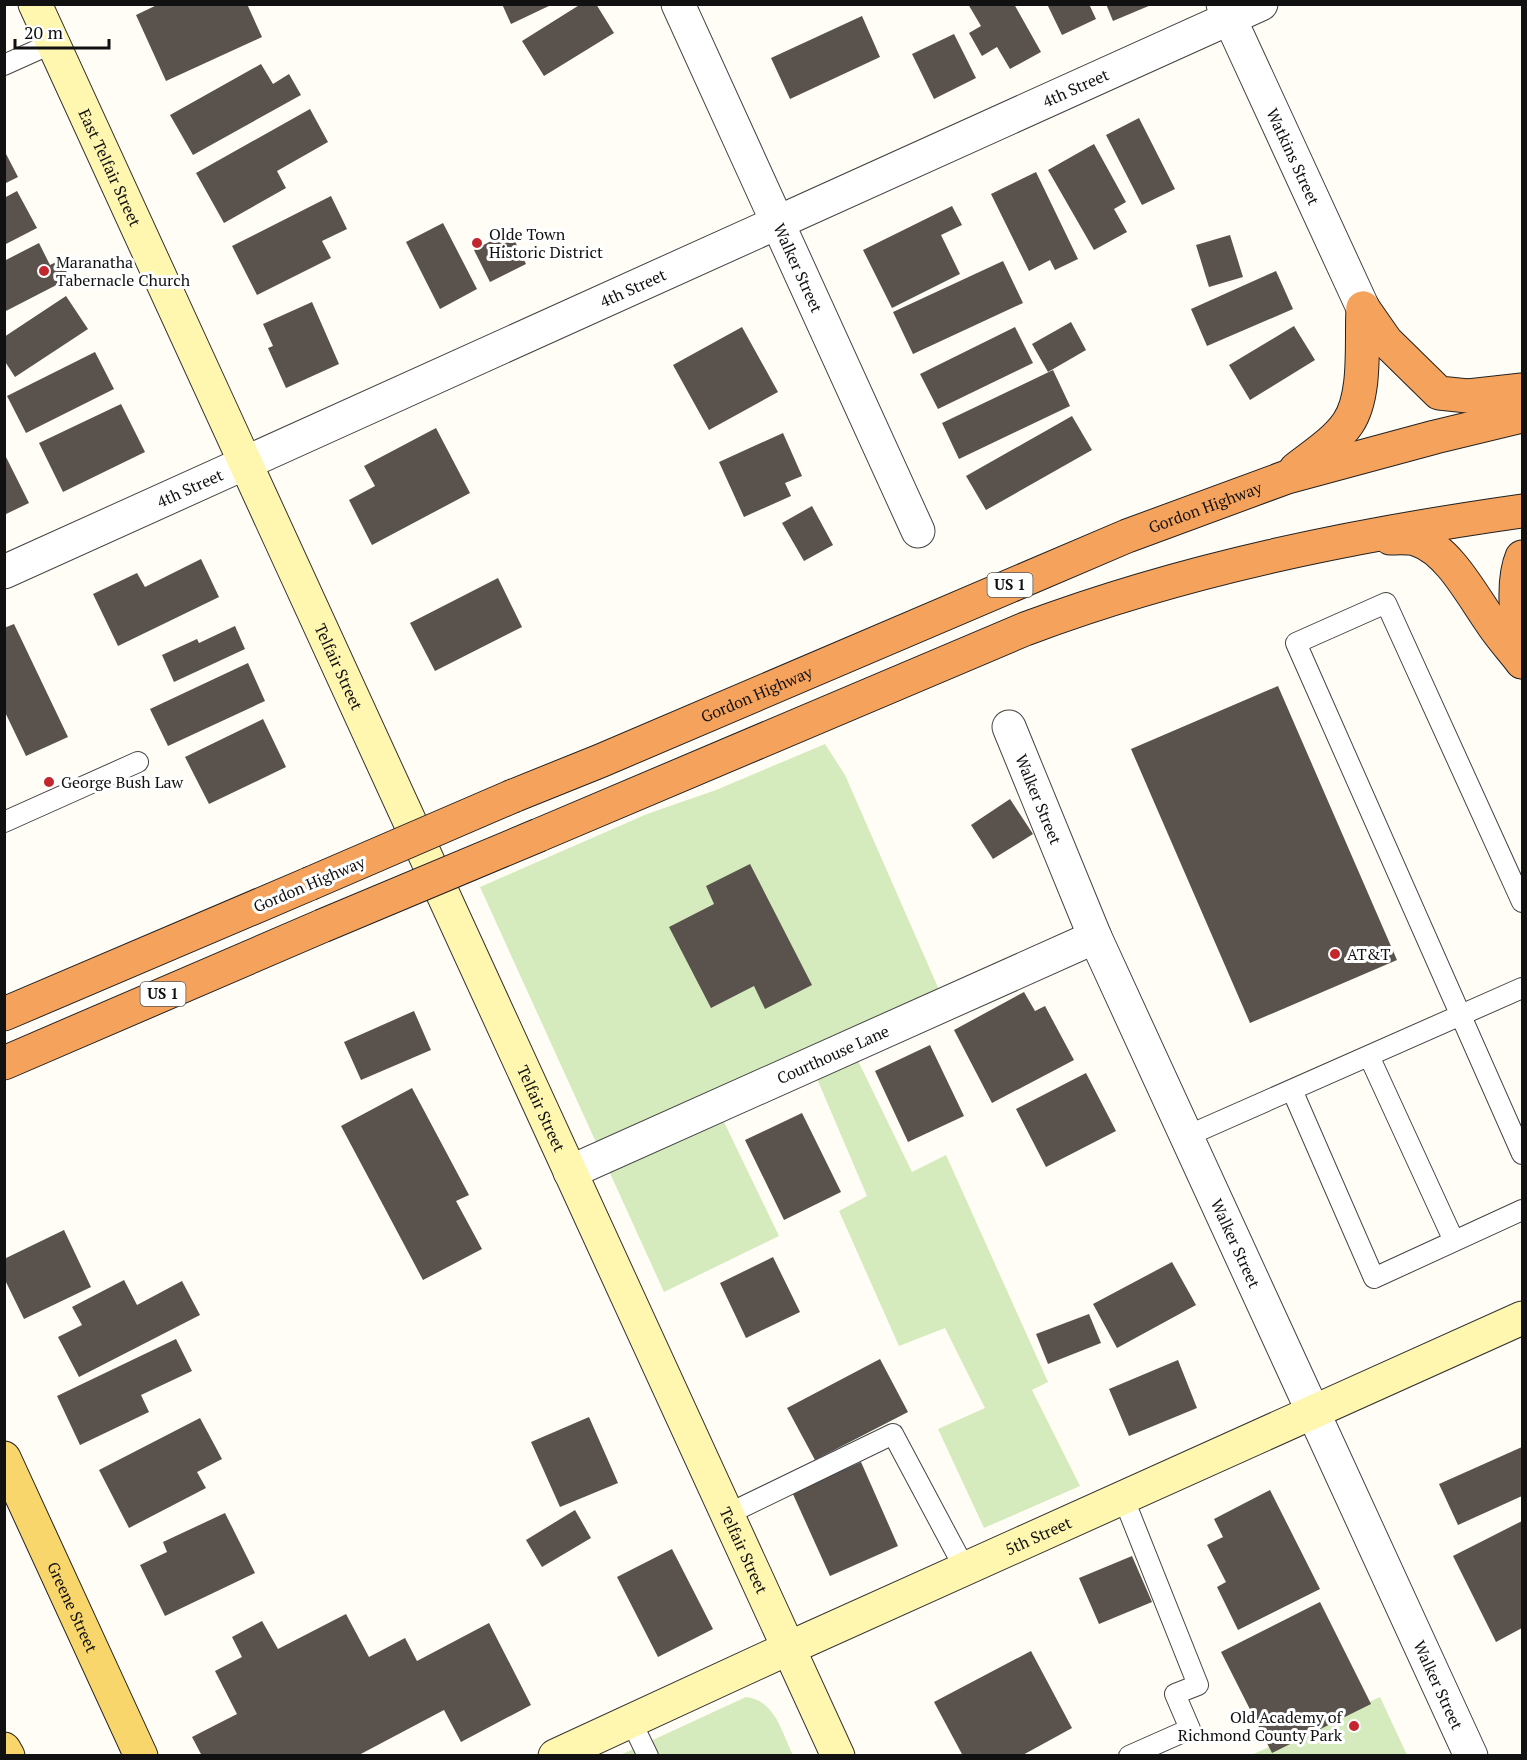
<svg xmlns="http://www.w3.org/2000/svg" width="1527" height="1760" font-family="'PT Serif',serif">
<style>
.green{fill:#d5ebbd}
.building{fill:#5a524d}
.lines{fill:none;stroke-linecap:round;stroke-linejoin:round}
.lane-casing{stroke:#444;stroke-width:22}
.street-casing{stroke:#444;stroke-width:35}
.secondary-casing{stroke:#333;stroke-width:35}
.primary-casing{stroke:#222;stroke-width:35}
.highway-casing{stroke:#222;stroke-width:35}
.lane{stroke:#fff;stroke-width:20}
.street{stroke:#fff;stroke-width:33}
.secondary{stroke:#fff6b0;stroke-width:33}
.primary{stroke:#f9d66b;stroke-width:33}
.highway{stroke:#f5a25d;stroke-width:33}
.highway-bridge-casing{stroke:#222;stroke-width:35;stroke-linecap:butt}
.highway-bridge{stroke:#f5a25d;stroke-width:33}
.poi-dot{fill:#c4262e;stroke:#fff;stroke-width:2}
.labels{text-anchor:middle;stroke-width:6;stroke-linejoin:round;paint-order:stroke}
.shield{fill:#fff;stroke:#585858;stroke-width:1.5}
.shield-label{font-size:15px;font-weight:bold;fill:#111}
.street-label{font-size:16px;fill:#111;stroke:#fff}
.poi-label{font-size:16px;fill:#111;stroke:#fff;text-anchor:start}
</style>
<rect width="100%" height="100%" fill="#fffdf5"/>
<path class="green" d="M825,744L845,775L940,992L846,1036L912,1172L946,1155L1048,1382L1032,1390L1080,1486L984,1528L938,1429L985,1408L945,1328L899,1346L839,1211L867,1196L806,1053L711,1095L779,1236L664,1292L480,887L647,814L716,790Z
M746,1697C775,1700 782,1733 793,1755L618,1756Z
M1380,1697L1407,1755L1249,1756Z"/>
<path class="building" d="M159,4H247L262,37L166,81L136,15Z
M502,4H553L511,24Z
M581,4H596L614,33L544,76L522,41Z
M968,4H1014L1041,52L1010,69L997,47L982,56L969,33L981,26Z
M1047,4H1089L1096,19L1062,35Z
M1106,4H1151V5L1113,21Z
M862,16L880,57L790,99L771,58Z
M954,34L976,78L934,99L912,54Z
M261,64L273,84L289,74L301,95L193,155L170,115Z
M310,109L328,142L277,171L286,188L224,223L196,173Z
M1139,118L1175,189L1142,205L1106,135Z
M1094,144L1126,202L1114,209L1127,232L1094,250L1048,170Z
M4,150L18,177L4,184Z
M1036,172L1078,259L1055,270L1050,260L1029,271L991,194Z
M17,191L37,228L4,245V198Z
M331,196L347,229L322,241L331,258L257,295L232,246Z
M952,206L962,225L941,235L960,274L892,308L863,250Z
M443,223L477,289L440,309L406,242Z
M510,231L526,264L490,282L474,250Z
M1230,235L1243,277L1209,287L1196,245Z
M39,243L50,265L60,260L70,278L4,312V261Z
M1003,261L1023,303L913,354L893,312Z
M1276,271L1293,309L1207,346L1191,309Z
M66,296L88,329L15,377L4,360V337Z
M312,302L339,364L286,388L268,348L273,346L263,324Z
M1071,322L1086,350L1048,372L1032,344Z
M1294,326L1315,360L1250,400L1229,365Z
M742,327L778,392L709,430L673,365Z
M1015,327L1033,363L938,409L920,374Z
M95,352L114,389L26,433L7,396Z
M1053,370L1070,406L959,459L942,423Z
M121,404L145,452L63,492L39,443Z
M1072,416L1092,450L986,510L966,476Z
M436,428L470,493L372,545L349,500L375,486L364,466Z
M783,433L802,476L785,483L791,496L744,517L719,462Z
M4,453L29,503L4,515Z
M812,506L833,545L804,561L782,523Z
M201,559L219,597L118,646L93,594L137,573L145,587Z
M498,578L522,627L435,671L410,623Z
M14,624L68,737L26,756L4,710V628Z
M235,626L245,649L174,682L162,655L197,639L199,643Z
M248,663L265,701L168,746L150,709Z
M1278,686L1397,960L1250,1023L1131,749Z
M263,719L286,767L209,804L185,757Z
M1010,799L1033,834L993,859L971,825Z
M750,864L812,985L765,1009L754,986L711,1008L669,927L714,904L706,886Z
M1024,992L1035,1011L1045,1006L1074,1060L992,1103L954,1030Z
M414,1011L431,1050L361,1080L344,1042Z
M930,1045L964,1116L908,1142L875,1071Z
M1086,1073L1116,1131L1046,1167L1016,1109Z
M412,1088L469,1195L456,1201L482,1249L423,1280L341,1126Z
M802,1113L841,1192L784,1220L745,1140Z
M64,1230L91,1287L24,1319L4,1278V1259Z
M773,1257L800,1312L746,1338L720,1283Z
M1172,1262L1196,1305L1117,1348L1093,1304Z
M124,1280L137,1305L182,1281L200,1315L79,1377L58,1337L82,1325L72,1307Z
M1089,1314L1101,1343L1048,1364L1036,1334Z
M176,1339L192,1371L141,1395L149,1412L80,1445L57,1396Z
M880,1359L908,1412L815,1460L787,1408Z
M1178,1360L1197,1408L1129,1436L1109,1389Z
M589,1417L618,1483L560,1507L531,1442Z
M200,1418L222,1459L197,1472L206,1488L129,1528L99,1470Z
M1522,1447V1496L1458,1525L1439,1484Z
M861,1462L898,1546L830,1576L792,1492Z
M1270,1490L1320,1589L1238,1630L1217,1587L1226,1582L1207,1545L1223,1537L1214,1519Z
M575,1510L591,1538L542,1567L526,1540Z
M225,1513L255,1573L165,1616L140,1565L167,1552L163,1542Z
M1522,1521V1628L1496,1642L1453,1556Z
M672,1549L713,1629L658,1657L617,1577Z
M1132,1556L1152,1602L1099,1624L1079,1578Z
M1320,1602L1371,1704L1272,1753L1221,1652Z
M346,1614L369,1657L405,1638L417,1661L489,1623L531,1705L461,1742L444,1710L357,1756H202L192,1737L237,1714L215,1671L242,1657L232,1637L262,1621L278,1649Z
M1031,1651L1072,1728L1021,1756H963L934,1702Z"/>
<g class="lines">
<defs>
<path id="lane" d="M4,65L53,43
M4,822L138,762
M1522,902L1386,603L1296,643L1522,1154
M1369,1056L1454,1241
M1292,1090L1374,1278L1522,1210
M1187,1136L1522,988
M1123,1497L1198,1685L1175,1694L1190,1729L1129,1756
M728,1514L893,1434L965,1569
M631,1721L648,1756"/>
<g id="street">
<path id="s1" d="M678,4L918,531"/>
<path id="s2" d="M1223,4L1363,308"/>
<path id="s3" d="M4,572L1261,4"/>
<path id="s4" d="M1009,727L1095,937L1471,1756"/>
<path id="s5" d="M570,1172L1095,937"/>
</g>
<g id="secondary">
<path id="s6" d="M35,4L838,1756"/>
<path id="s7" d="M555,1756L789,1648L1522,1318"/>
</g>
<g id="primary">
<path id="s8" d="M4,1458L141,1756"/>
<path d="M4,1749L8,1756"/>
</g>
<g id="highway">
<path d="M1363,308L1386,341L1439,393L1468,396L1522,390"/>
<path d="M1296,469C1314,455 1336,441 1348,423C1367,395 1361,342 1363,308"/>
<path d="M1390,538C1399,538 1410,537 1418,540C1449,550 1473,597 1491,622C1500,636 1512,649 1522,662"/>
<path d="M1522,662C1519,632 1510,585 1522,557"/>
<path id="s9" d="M513,796L600,761L1127,536L1287,477L1435,437L1522,416"/>
<path d="M539,835L1025,629C1185,569 1353,535 1522,511"/>
<path d="M4,1014L309,884"/>
<path d="M4,1063L322,926"/>
</g>
</defs>
<use href="#lane" class="lane-casing"/>
<use href="#street" class="street-casing"/>
<use href="#secondary" class="secondary-casing"/>
<use href="#primary" class="primary-casing"/>
<use href="#highway" class="highway-casing"/>
<use href="#lane" class="lane"/>
<use href="#street" class="street"/>
<use href="#secondary" class="secondary"/>
<use href="#primary" class="primary"/>
<use href="#highway" class="highway"/>
<defs>
<path id="highway-bridge" d="M309,884L513,796
M322,926L539,835"/>
</defs>
<use href="#highway-bridge" class="highway-bridge-casing"/>
<use href="#highway-bridge" class="highway-bridge"/>
</g>
<g class="poi-dot">
<circle cx="477" cy="243" r="6"/>
<circle cx="44" cy="271" r="6"/>
<circle cx="49" cy="782" r="6"/>
<circle cx="1335" cy="954" r="6"/>
<circle cx="1354" cy="1726" r="6"/>
</g>
<g class="labels">
<g class="shield">
<rect x="987.5" y="573" width="45" height="24" rx="4.5"/>
<rect x="140.5" y="982" width="45" height="24" rx="4.5"/>
</g>
<g class="shield-label">
<text x="1010" y="590">US 1</text>
<text x="163" y="999">US 1</text>
</g>
<g class="street-label">
<text dy="6" stroke="none"><textPath href="#s3" startOffset="1176">4th Street</textPath></text>
<text dy="6" stroke="none"><textPath href="#s2" startOffset="168">Watkins Street</textPath></text>
<text dy="6" stroke="none"><textPath href="#s6" startOffset="180">East Telfair Street</textPath></text>
<text dy="6" stroke="none"><textPath href="#s1" startOffset="290">Walker Street</textPath></text>
<text dy="6" stroke="none"><textPath href="#s3" startOffset="690">4th Street</textPath></text>
<text dy="6" stroke="none"><textPath href="#s3" startOffset="204">4th Street</textPath></text>
<text dy="6" stroke="none"><textPath href="#s9" startOffset="750">Gordon Highway</textPath></text>
<text dy="6" stroke="none"><textPath href="#s6" startOffset="729">Telfair Street</textPath></text>
<text dy="6" stroke="none"><textPath href="#s9" startOffset="264">Gordon Highway</textPath></text>
<text dy="6" stroke="none"><textPath href="#s4" startOffset="78">Walker Street</textPath></text>
<text transform="translate(309 884) rotate(-23)" y="6">Gordon Highway</text>
<text dy="6" stroke="none"><textPath href="#s5" startOffset="288">Courthouse Lane</textPath></text>
<text dy="6" stroke="none"><textPath href="#s6" startOffset="1215">Telfair Street</textPath></text>
<text dy="6" stroke="none"><textPath href="#s4" startOffset="564">Walker Street</textPath></text>
<text dy="6" stroke="none"><textPath href="#s7" startOffset="531">5th Street</textPath></text>
<text dy="6" stroke="none"><textPath href="#s6" startOffset="1701">Telfair Street</textPath></text>
<text dy="6" stroke="none"><textPath href="#s8" startOffset="164">Greene Street</textPath></text>
<text dy="6" stroke="none"><textPath href="#s4" startOffset="1050">Walker Street</textPath></text>
</g>
<g class="poi-label">
<text x="489" y="240">Olde Town<tspan x="489" dy="18">Historic District</tspan></text>
<text x="56" y="268">Maranatha<tspan x="56" dy="18">Tabernacle Church</tspan></text>
<text x="61" y="788">George Bush Law</text>
<text x="1347" y="960">AT&amp;T</text>
<text x="1342" y="1723" text-anchor="end">Old Academy of<tspan x="1342" dy="18">Richmond County Park</tspan></text>
</g>
</g>
<rect width="1527" height="1760" fill="none" stroke="#111111" stroke-width="12"/>
<path d="M15 39v9h94v-9" fill="none" stroke="#111111" stroke-width="3"/>
<text x="24" y="39" font-size="18" fill="#111111" stroke="#ffffff" stroke-width="4.5" paint-order="stroke">20 m</text>
</svg>
